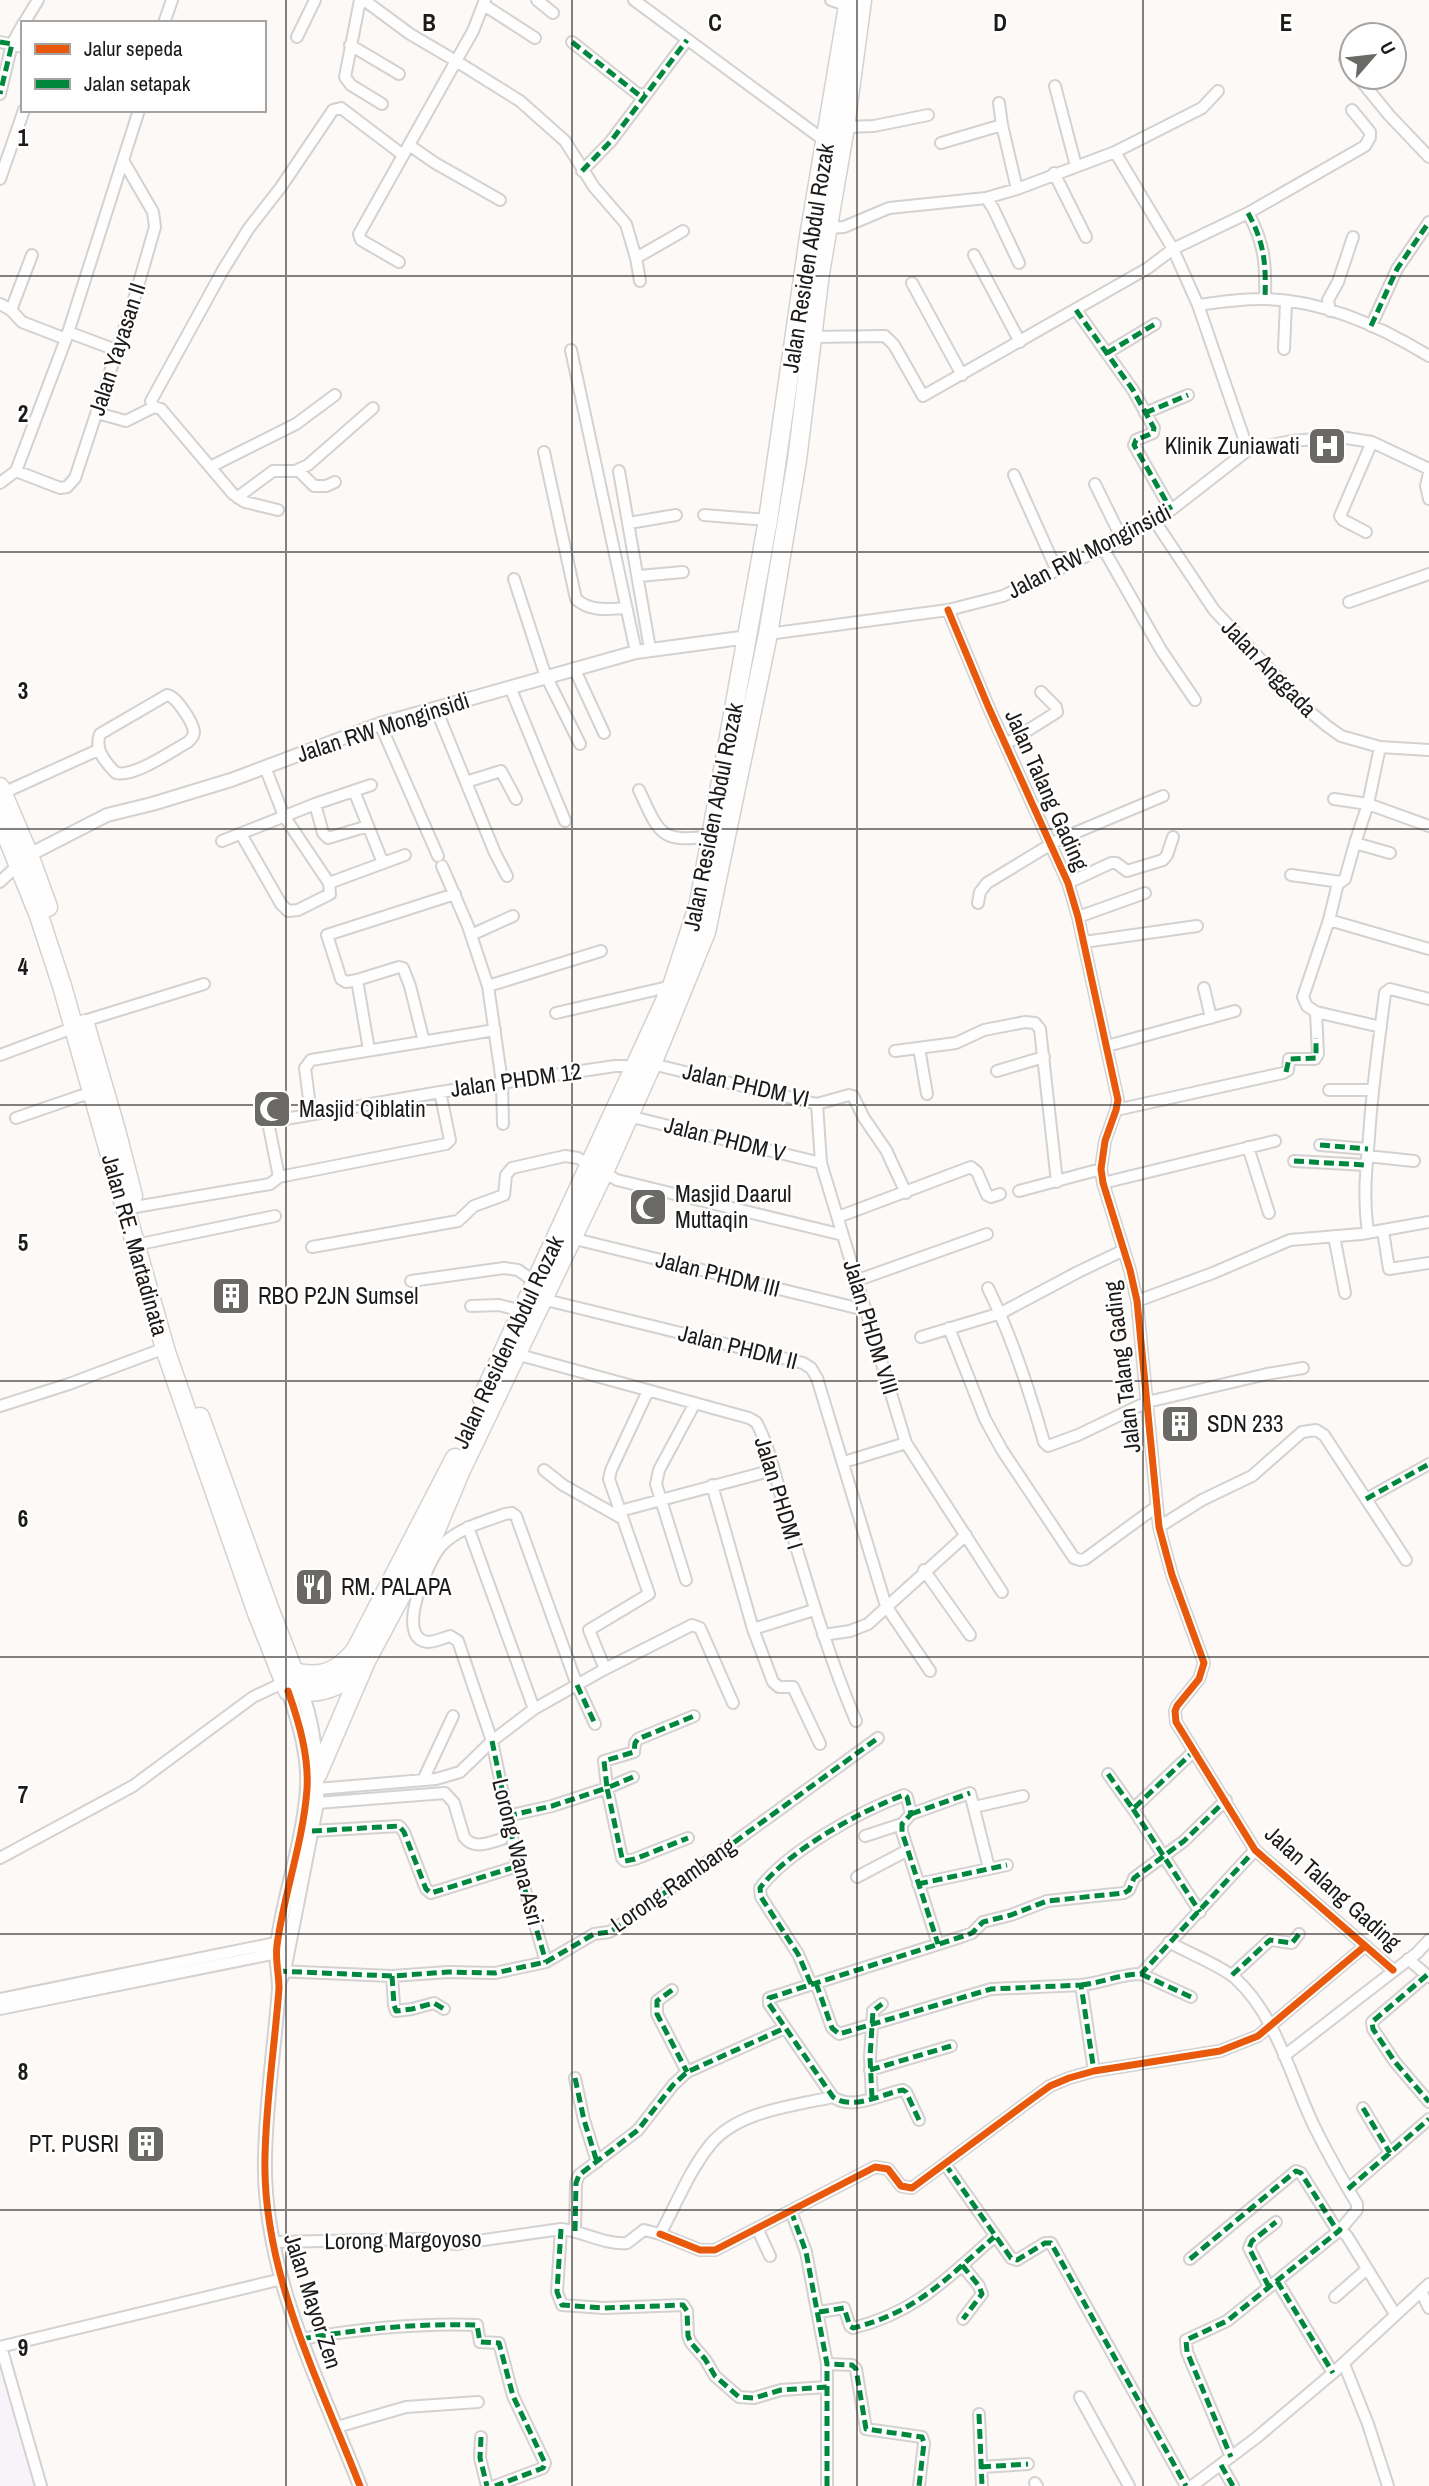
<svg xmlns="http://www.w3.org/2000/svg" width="1429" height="2486" font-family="'Archivo Narrow',sans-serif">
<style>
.medical{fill:#f8f2f9}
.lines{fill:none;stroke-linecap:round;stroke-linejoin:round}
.minor-casing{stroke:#d4d2d0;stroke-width:14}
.tertiary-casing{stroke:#d4d2d0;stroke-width:16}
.trunk-casing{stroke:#d4d2d0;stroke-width:21}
.minor{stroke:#fffefe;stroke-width:10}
.tertiary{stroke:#fffefe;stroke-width:12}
.trunk{stroke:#fffefe;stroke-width:18}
.quiet{stroke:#00873e;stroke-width:5;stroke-dasharray:10 5;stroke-linecap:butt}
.cycleway-casing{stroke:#fff;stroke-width:11}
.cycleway{stroke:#e8590c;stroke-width:7}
.grid{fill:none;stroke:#1d1b19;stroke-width:2;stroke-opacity:0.55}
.labels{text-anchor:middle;stroke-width:5;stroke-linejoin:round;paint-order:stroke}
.street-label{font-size:23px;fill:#1d1b19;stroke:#fff}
.poi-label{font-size:23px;fill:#1d1b19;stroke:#fff;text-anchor:start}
.grid-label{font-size:23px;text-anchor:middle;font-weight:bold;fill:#1d1b19;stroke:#fff;stroke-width:5;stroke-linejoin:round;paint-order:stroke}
</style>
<rect width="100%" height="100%" fill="#fcf9f6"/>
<path class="medical" d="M0,2371L24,2441L37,2486H0Z"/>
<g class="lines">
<defs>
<path id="minor" d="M360,0L345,77L351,85L382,104
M364,0L410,34L456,61L473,31L485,0
M537,0L553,13
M634,0L825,141
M831,0L852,7
M484,5L535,38
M24,23L38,0
M164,23L172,0
M297,37L315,0
M0,42L23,47
M572,42L639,95L645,94
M350,45L399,74
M1345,59L1352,69
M1358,77L1389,115L1429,157
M1055,86L1076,166
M0,94L12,44L23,24
M999,103L1002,125
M845,127L874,126L928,115
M941,143L1002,125L1017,189
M409,145L435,163L500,200
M1115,152L1173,249L1198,305L1248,450
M582,171L611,141L687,40
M1054,173L1086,237
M0,179L24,110
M986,198L993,208L1019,263
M1248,213C1265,244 1266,265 1265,299
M827,228L844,227L889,208L986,198L1017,189L1115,152L1202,108L1218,91
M974,255L1020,342
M636,258L683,231
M399,262L361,240L359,234L456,61L520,101L565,141L594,187L626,224L636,258L640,281
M912,283L962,375
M0,304L11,310L22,322L66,339
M1198,305C1219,302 1241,299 1262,299C1320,299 1380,326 1429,356
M11,310L32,255
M1076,310L1133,390L1154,428L1153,433L1136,440L1134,445L1171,510
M1330,311L1328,300L1338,282L1353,237
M1371,326L1397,269L1429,222
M68,332L116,350
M812,337L885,336L894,345L923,396L1148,268L1173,249L1248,213L1365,146L1370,137V132L1352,110
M1284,349L1286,302
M571,350L636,652
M1107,353L1155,324
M154,407L151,401L223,270L249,228L281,187L333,110L341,108L403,155
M97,413L126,421L154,407L161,409L233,494L238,497L273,471H295L308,465L373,408
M1145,413L1188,395
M544,452L576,599C590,612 609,609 626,608
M210,467L296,424L335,395
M298,470L314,486H326L335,482
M16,471L60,488L67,487L75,478L136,293L155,227L153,212L124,162
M619,471L650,649
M1429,473L1426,486L1429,499
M1014,475L1057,571
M0,483L16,471L66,339L139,110
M1095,484L1122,539
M237,497L245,502L278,510
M704,515L768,520
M1154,520L1214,610L1309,711L1327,726L1341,736L1380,747L1429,750
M629,523L676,515
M1366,532L1343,520L1340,516L1372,442
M1103,548L1161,650L1195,700
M639,576L683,572
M514,579L545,674L580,744
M1349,602L1429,574
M948,610L988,706L1068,883L1078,917L1118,1100L1116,1110L1105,1141L1101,1169L1103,1183L1130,1270L1137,1301L1159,1527L1172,1575L1204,1663L1199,1679L1177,1706L1175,1711L1176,1722L1255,1850L1393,1970
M768,634L948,610L1003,596L1122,539L1171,510L1248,450L1291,441L1340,437L1372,442L1429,469
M574,668L604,733
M510,687L565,821
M167,695C176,696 193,722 194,732C194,737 191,739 188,742C170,752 135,777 116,773C105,762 94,749 100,734Z
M436,709L495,853L507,876
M380,724L438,856
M1006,744L1057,712L1056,707L1041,692
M1380,747L1368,804L1355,843L1390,853
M466,782L501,771L516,799
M639,790C660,835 660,843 712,836
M354,791L383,863
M3,793L98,750
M1334,799L1368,804L1429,826
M315,804L323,833L328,838L368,826
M241,834L281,904L288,911L298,910L330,894L329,883L284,816L265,767
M222,841L315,804L371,785
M442,866L468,926L488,986L502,1082L503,1124
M1291,875L1341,882L1345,879L1355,843
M0,882L21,862
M329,883L405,855
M1068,883L1111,863H1116L1127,871L1163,860L1167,855L1173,837
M1338,883L1329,920L1429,949
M978,903L980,892L987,883L1058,840L1163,796
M1078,917L1145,893
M471,935L513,916
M1084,942L1197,926
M357,980L399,967L403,968L410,986L424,1042
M488,986L601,951
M1204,988L1211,1018
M1316,1012L1307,1006L1303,997L1329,920
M556,1013L672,986
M84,1021L204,984
M1107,1046L1235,1011
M919,1048L927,1094
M369,1050L357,980L346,982L341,979L327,935L455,894
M895,1051L956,1043L984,1030L1025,1022L1035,1023L1040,1029L1057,1182
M0,1055L73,1028
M652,1064L817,1104L849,1095L853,1096L864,1118L886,1150L906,1193
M997,1071L1044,1057
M1329,1090H1372
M817,1104L821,1163L906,1443L1002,1592
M1116,1110L1283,1073L1288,1070L1289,1059H1315L1318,1054L1316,1012L1381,1027
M311,1114L305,1068L311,1060L495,1030
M628,1116L821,1163
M16,1118L80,1096L91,1094
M1320,1145L1368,1149
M1248,1147L1269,1213
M1367,1156L1414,1161
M1294,1161L1366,1165
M279,1177L269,1127L274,1121L440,1092L615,1066H626L633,1070
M1103,1183L1275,1141
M1019,1191L1101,1169
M135,1207L270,1184L279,1177L446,1144L450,1140L440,1092
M838,1217L971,1167L977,1172L987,1195L991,1197L1000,1194
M1383,1231L1389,1269L1429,1263
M1368,1233C1363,1197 1366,1172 1369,1137C1372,1088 1379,1041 1385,993L1390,989L1429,999
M1334,1236L1345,1293
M571,1238L865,1310
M145,1243L275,1216
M312,1247L458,1221L474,1206L504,1195L506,1175L512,1168L565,1156L578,1158L617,1180L843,1235
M858,1280L987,1234
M411,1281L504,1268L518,1270L535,1282
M988,1288C1012,1337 1029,1389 1044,1442L1048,1446L1078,1435L1147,1402L1267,1374L1303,1368
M542,1299L803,1363L811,1368L817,1378L886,1606L930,1671
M1137,1301L1213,1273L1290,1240L1361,1234L1429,1222
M471,1306L499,1305L522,1311
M949,1328L985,1419L1002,1450L1074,1558L1080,1560L1085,1559L1156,1507
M921,1337L1001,1313L1078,1272L1124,1250
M516,1354L749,1418L756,1422C770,1446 777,1485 786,1513C807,1583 827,1653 856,1721
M0,1406L69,1384L165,1348
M844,1462L906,1443
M544,1470L563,1485L623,1519
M712,1485L753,1629L814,1610
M1366,1499L1429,1464
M620,1511L773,1470
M468,1527L534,1709
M1159,1527L1202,1500L1252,1476L1302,1432L1316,1430L1324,1435L1406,1560
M924,1570L970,1635
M686,1580L656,1484L659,1470L695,1403
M753,1629L773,1682L779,1687H793L820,1744
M823,1635L850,1631L868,1624L966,1535
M605,1669L589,1630L649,1594L609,1479L611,1470L648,1391
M1108,1774L1133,1809L1193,1752
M633,1777L607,1788L604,1761L634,1752L635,1743L638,1739L694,1716
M423,1780L453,1716
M317,1789L436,1779L460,1772L492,1741L534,1709L605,1669L692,1625L700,1628L733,1703
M317,1803L445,1793L454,1803L464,1837C474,1850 488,1843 502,1839
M974,1807L1023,1796
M1133,1809L1200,1912
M911,1814L970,1793L989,1868
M507,1816L552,1806L607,1788L622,1858L625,1861L635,1859L688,1838
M312,1831L399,1826L404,1832L426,1889L431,1893L518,1866
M865,1836L902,1824
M0,1858L133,1786L253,1697L285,1682
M857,1877L908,1850
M918,1884L1007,1865
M1169,1942C1188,1953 1220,1965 1235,1978C1277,2016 1291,2079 1315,2128C1328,2154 1342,2179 1357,2204V2210L1340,2230L1347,2236L1395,2314
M1408,1959L1429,1977
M546,1962L518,1866L492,1741L458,1641L450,1636C443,1638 435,1642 428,1642C393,1639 429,1558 442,1545C459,1528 483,1522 505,1514L512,1513L516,1516L577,1685L595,1724
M277,1971L392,1976L448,1972L495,1973L546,1962L594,1934L609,1932L616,1928L878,1738
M1141,1974L1191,1997
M1232,1975L1270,1940L1292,1943L1299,1934
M1427,1975L1372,2022L1373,2029L1395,2062L1429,2102
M392,1976L394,2005L396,2011L412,2009L434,2003L444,2009
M816,1983L832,2028L839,2034L991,1989L1081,1985L1094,2071
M811,1984L798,1954L761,1897L760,1888C788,1851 860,1811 904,1795L907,1797L911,1814L902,1824V1832L938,1944
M1081,1985C1102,1983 1120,1974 1141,1974L1255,1850
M672,1990L657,2001V2014L687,2072
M0,1999L285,1941
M0,2009L282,1952
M1284,2056L1417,1953L1429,1940
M870,2070L951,2046
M575,2078L584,2120L597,2162
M872,2098L870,2057L873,2011L882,2004
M1363,2108L1390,2153
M919,2120L906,2092L903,2090C881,2094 853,2111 833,2097L769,2004V1998L964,1936L972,1933L983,1922L1011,1915L1047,1901L1124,1893L1129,1890L1134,1878L1184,1841L1226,1800
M945,2164L1011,2258L1017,2260L1045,2243H1051L1186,2486
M1348,2189L1429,2119
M791,2211L806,2252L827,2364L852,2365L856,2369L866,2429L922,2437L924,2443L919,2486
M757,2228L770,2256
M561,2229L557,2292L562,2305L604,2308L683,2305L687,2311L688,2336L691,2343L705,2359L715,2376L739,2397L754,2398L781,2390L827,2387
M575,2231L576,2183L579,2175L638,2130L673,2085L687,2072L785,2028
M660,2234L700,2250H715L875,2167L888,2169L901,2186L912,2188L1032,2099L1050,2086L1069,2078L1094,2071L1220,2051L1258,2036L1365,1946
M272,2242L423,2239L456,2244L561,2229C583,2231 604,2245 627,2243L644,2230L660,2234C676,2205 689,2171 710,2145C737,2111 793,2106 833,2097
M1190,2259L1296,2171L1301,2173L1335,2227L1340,2230L1227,2321L1186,2340L1187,2352L1231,2457
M962,2265L979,2286L982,2294L963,2319
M1277,2281L1333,2373
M1269,2287L1249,2248L1252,2241L1276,2222
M1421,2291L1429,2308
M1335,2297L1367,2269
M819,2312L844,2308L850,2326L853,2328C917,2312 947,2278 994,2237
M301,2339C359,2329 419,2323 477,2325L480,2342L499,2343L513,2396L545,2463L543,2468L495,2486
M0,2347L282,2279
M1,2347L41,2486
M1344,2364L1368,2424L1388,2486
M1080,2397L1129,2486
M979,2414L982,2486
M337,2427L406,2407L478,2402
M481,2437L480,2458L487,2486
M1221,2465L1233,2486
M981,2467L1028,2464
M1035,2483L1037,2486
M827,2486V2364
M1192,2486L1256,2438L1333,2373L1429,2284"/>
<path id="tertiary" d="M29,855L107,815L152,804L231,780L380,724L636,652L748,637
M288,1691C299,1722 309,1756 307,1789C303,1843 284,1893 277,1945C275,1960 279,1974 279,1988C275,2044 266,2100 265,2157C262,2272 319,2381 360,2486
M280,1981L284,1971L317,1803C318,1765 315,1729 302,1693"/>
<path id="trunk" d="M0,787L29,855L48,907
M0,819L39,916L62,986L166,1352L257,1613L288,1691C318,1695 340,1689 361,1667
M85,1024L116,1130L133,1196
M482,1398L672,986L699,903L768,520L809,237L849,0
M200,1417L269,1608L297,1680
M279,1669C314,1677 330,1680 355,1651L455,1458
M317,1775L366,1661L435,1532L461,1470L604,1172L652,1064L706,932L768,634L797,460L820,273L845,127L862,0"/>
</defs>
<use href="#minor" class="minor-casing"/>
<use href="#tertiary" class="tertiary-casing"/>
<use href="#trunk" class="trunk-casing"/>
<use href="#minor" class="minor"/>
<use href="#tertiary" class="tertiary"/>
<use href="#trunk" class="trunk"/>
<path class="quiet" d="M0,42L12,44L0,94
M572,42L639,95L645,94
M582,171L611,141L687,40
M1248,213C1265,244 1266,265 1265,299
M1076,310L1133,390L1154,428L1153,433L1136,440L1134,445L1171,510
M1371,326L1397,269L1429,222
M1107,353L1155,324
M1145,413L1188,395
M1286,1072L1289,1059L1316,1058V1038
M1320,1145L1368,1149
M1294,1161L1366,1165
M1366,1499L1429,1464
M577,1685L595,1724
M492,1741L518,1866L546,1962
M1108,1774L1133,1809L1193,1752
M633,1777L607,1788L604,1761L634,1752L635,1743L638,1739L694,1716
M1133,1809L1200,1912
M911,1814L970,1793
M507,1816L552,1806L607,1788L622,1858L625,1861L635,1859L688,1838
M312,1831L399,1826L404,1832L426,1889L431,1893L518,1866
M918,1884L1007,1865
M277,1971L392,1976L448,1972L495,1973L546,1962L594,1934L609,1932L616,1928L878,1738
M1141,1974L1191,1997
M1232,1975L1270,1940L1292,1943L1299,1934
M1427,1975L1372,2022L1373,2029L1395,2062L1429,2102
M392,1976L394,2005L396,2011L412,2009L434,2003L444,2009
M816,1983L832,2028L839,2034L991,1989L1081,1985L1094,2071
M811,1984L798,1954L761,1897L760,1888C788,1851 860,1811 904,1795L907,1797L911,1814L902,1824V1832L938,1944
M1081,1985C1102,1983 1120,1974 1141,1974L1255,1850
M672,1990L657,2001V2014L687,2072
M870,2070L951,2046
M575,2078L584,2120L597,2162
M872,2098L870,2057L873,2011L882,2004
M1363,2108L1390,2153
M919,2120L906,2092L903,2090C881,2094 853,2111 833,2097L769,2004V1998L964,1936L972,1933L983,1922L1011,1915L1047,1901L1124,1893L1129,1890L1134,1878L1184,1841L1226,1800
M945,2164L1011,2258L1017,2260L1045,2243H1051L1186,2486
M1348,2189L1429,2119
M791,2211L806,2252L827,2364L852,2365L856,2369L866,2429L922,2437L924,2443L919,2486
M561,2229L557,2292L562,2305L604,2308L683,2305L687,2311L688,2336L691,2343L705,2359L715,2376L739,2397L754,2398L781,2390L827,2387
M575,2231L576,2183L579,2175L638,2130L673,2085L687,2072L785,2028
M1190,2259L1296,2171L1301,2173L1335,2227L1340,2230L1227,2321L1186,2340L1187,2352L1231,2457
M962,2265L979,2286L982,2294L963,2319
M1277,2281L1333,2373
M1269,2287L1249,2248L1252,2241L1276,2222
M819,2312L844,2308L850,2326L853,2328C917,2312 947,2278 994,2237
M301,2339C359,2329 419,2323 477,2325L480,2342L499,2343L513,2396L545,2463L543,2468L495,2486
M979,2414L982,2486
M481,2437L480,2458L487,2486
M1221,2465L1233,2486
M981,2467L1028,2464
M827,2486V2364"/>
<defs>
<path id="cycleway" d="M948,610L988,706L1068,883L1078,917L1118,1100L1116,1110L1105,1141L1101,1169L1103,1183L1130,1270L1137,1301L1159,1527L1172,1575L1204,1663L1199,1679L1177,1706L1175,1711L1176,1722L1255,1850L1393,1970
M288,1691C299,1722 309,1756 307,1789C303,1843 284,1893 277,1945C275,1960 279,1974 279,1988C275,2044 266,2100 265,2157C262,2272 319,2381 360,2486
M660,2234L700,2250H715L875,2167L888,2169L901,2186L912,2188L1032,2099L1050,2086L1069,2078L1094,2071L1220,2051L1258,2036L1365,1946"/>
</defs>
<use href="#cycleway" class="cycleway-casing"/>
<use href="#cycleway" class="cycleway"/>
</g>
<path class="grid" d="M286,0V2486M572,0V2486M857,0V2486M1143,0V2486M0,276H1429M0,552H1429M0,829H1429M0,1105H1429M0,1381H1429M0,1657H1429M0,1934H1429M0,2210H1429"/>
<defs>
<symbol id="hospital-square" viewBox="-11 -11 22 22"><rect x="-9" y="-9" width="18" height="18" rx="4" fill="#6b6966" stroke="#fff"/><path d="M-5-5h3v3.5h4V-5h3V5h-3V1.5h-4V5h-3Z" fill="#fff"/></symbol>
<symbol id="mosque-square" viewBox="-11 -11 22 22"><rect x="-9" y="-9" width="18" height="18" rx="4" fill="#6b6966" stroke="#fff"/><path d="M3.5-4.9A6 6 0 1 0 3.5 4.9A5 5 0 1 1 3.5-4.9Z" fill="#fff"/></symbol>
<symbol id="building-square" viewBox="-11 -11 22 22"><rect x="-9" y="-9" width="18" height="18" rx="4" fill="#6b6966" stroke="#fff"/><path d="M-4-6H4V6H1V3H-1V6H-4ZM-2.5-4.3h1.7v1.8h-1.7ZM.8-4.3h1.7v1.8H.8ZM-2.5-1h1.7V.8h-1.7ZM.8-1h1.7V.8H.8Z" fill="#fff"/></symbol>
<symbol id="restaurant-square" viewBox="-11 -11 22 22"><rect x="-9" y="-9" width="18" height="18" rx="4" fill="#6b6966" stroke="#fff"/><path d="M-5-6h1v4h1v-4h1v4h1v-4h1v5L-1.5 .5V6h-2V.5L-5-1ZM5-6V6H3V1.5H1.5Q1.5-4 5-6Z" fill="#fff"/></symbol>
</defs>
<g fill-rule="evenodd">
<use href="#hospital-square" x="1305" y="424" width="44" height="44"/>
<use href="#mosque-square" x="250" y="1087" width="44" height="44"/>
<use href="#mosque-square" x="626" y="1185" width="44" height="44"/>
<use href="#building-square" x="209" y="1274" width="44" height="44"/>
<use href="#building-square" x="1158" y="1402" width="44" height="44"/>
<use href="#restaurant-square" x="292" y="1565" width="44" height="44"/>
<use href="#building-square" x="124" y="2122" width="44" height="44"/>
</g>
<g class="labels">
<g class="street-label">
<text transform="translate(808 258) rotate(-81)" y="8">Jalan Residen Abdul Rozak</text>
<text transform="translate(117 349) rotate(-72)" y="8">Jalan Yayasan II</text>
<text transform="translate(1089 551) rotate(-27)" y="8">Jalan RW Monginsidi</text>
<text transform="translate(1269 668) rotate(46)" y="8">Jalan Anggada</text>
<text transform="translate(383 727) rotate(-18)" y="8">Jalan RW Monginsidi</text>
<text transform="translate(1047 790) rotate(66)" y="8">Jalan Talang Gading</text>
<text transform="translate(713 817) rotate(-79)" y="8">Jalan Residen Abdul Rozak</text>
<text transform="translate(516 1080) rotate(-8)" y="8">Jalan PHDM 12</text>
<text transform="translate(746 1085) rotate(13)" y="8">Jalan PHDM VI</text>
<text transform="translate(725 1139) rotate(14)" y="8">Jalan PHDM V</text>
<text transform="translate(135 1245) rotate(74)" y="8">Jalan RE. Martadinata</text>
<text transform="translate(718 1274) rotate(14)" y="8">Jalan PHDM III</text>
<text transform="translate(871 1327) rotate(73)" y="8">Jalan PHDM VIII</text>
<text transform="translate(508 1342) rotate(-65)" y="8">Jalan Residen Abdul Rozak</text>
<text transform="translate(738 1347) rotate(14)" y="8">Jalan PHDM II</text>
<text transform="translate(1122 1367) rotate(-97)" y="8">Jalan Talang Gading</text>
<text transform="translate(779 1493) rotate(73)" y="8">Jalan PHDM I</text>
<text transform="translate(518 1852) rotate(76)" y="8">Lorong Wana Asri</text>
<text transform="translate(673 1885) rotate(-35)" y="8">Lorong Rambang</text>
<text transform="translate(1333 1888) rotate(42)" y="8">Jalan Talang Gading</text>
<text transform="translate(403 2240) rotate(-1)" y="8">Lorong Margoyoso</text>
<text transform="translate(313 2301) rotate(72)" y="8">Jalan Mayor Zen</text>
</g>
<g class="poi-label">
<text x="1300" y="454" text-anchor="end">Klinik Zuniawati</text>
<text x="299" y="1117">Masjid Qiblatin</text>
<text x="675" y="1202">Masjid Daarul<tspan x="675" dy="26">Muttaqin</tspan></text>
<text x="258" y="1304">RBO P2JN Sumsel</text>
<text x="1207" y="1432">SDN 233</text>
<text x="341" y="1595">RM. PALAPA</text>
<text x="119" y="2152" text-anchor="end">PT. PUSRI</text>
</g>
</g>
<g class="grid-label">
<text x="429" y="31">B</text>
<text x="715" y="31">C</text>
<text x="1000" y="31">D</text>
<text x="1286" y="31">E</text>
<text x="23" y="146">1</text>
<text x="23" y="422">2</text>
<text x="23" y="699">3</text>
<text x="23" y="975">4</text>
<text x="23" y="1251">5</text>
<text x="23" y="1527">6</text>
<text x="23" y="1803">7</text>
<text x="23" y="2080">8</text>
<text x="23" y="2356">9</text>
</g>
<rect x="21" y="21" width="245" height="91" fill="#ffffff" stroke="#a5a4a3" stroke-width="2"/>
<rect x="35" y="44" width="35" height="10" fill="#e8590c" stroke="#a5a4a3" stroke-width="2"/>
<text x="84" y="56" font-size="21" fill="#1d1b19">Jalur sepeda</text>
<rect x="35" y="79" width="35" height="10" fill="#00873e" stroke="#a5a4a3" stroke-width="2"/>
<text x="84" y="91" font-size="21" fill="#1d1b19">Jalan setapak</text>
<g transform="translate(1373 56) rotate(62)"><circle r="33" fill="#ffffff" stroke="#a5a4a3" stroke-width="2"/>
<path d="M0-5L12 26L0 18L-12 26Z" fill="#6b6966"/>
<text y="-10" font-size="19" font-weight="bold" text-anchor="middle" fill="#1d1b19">U</text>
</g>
</svg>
